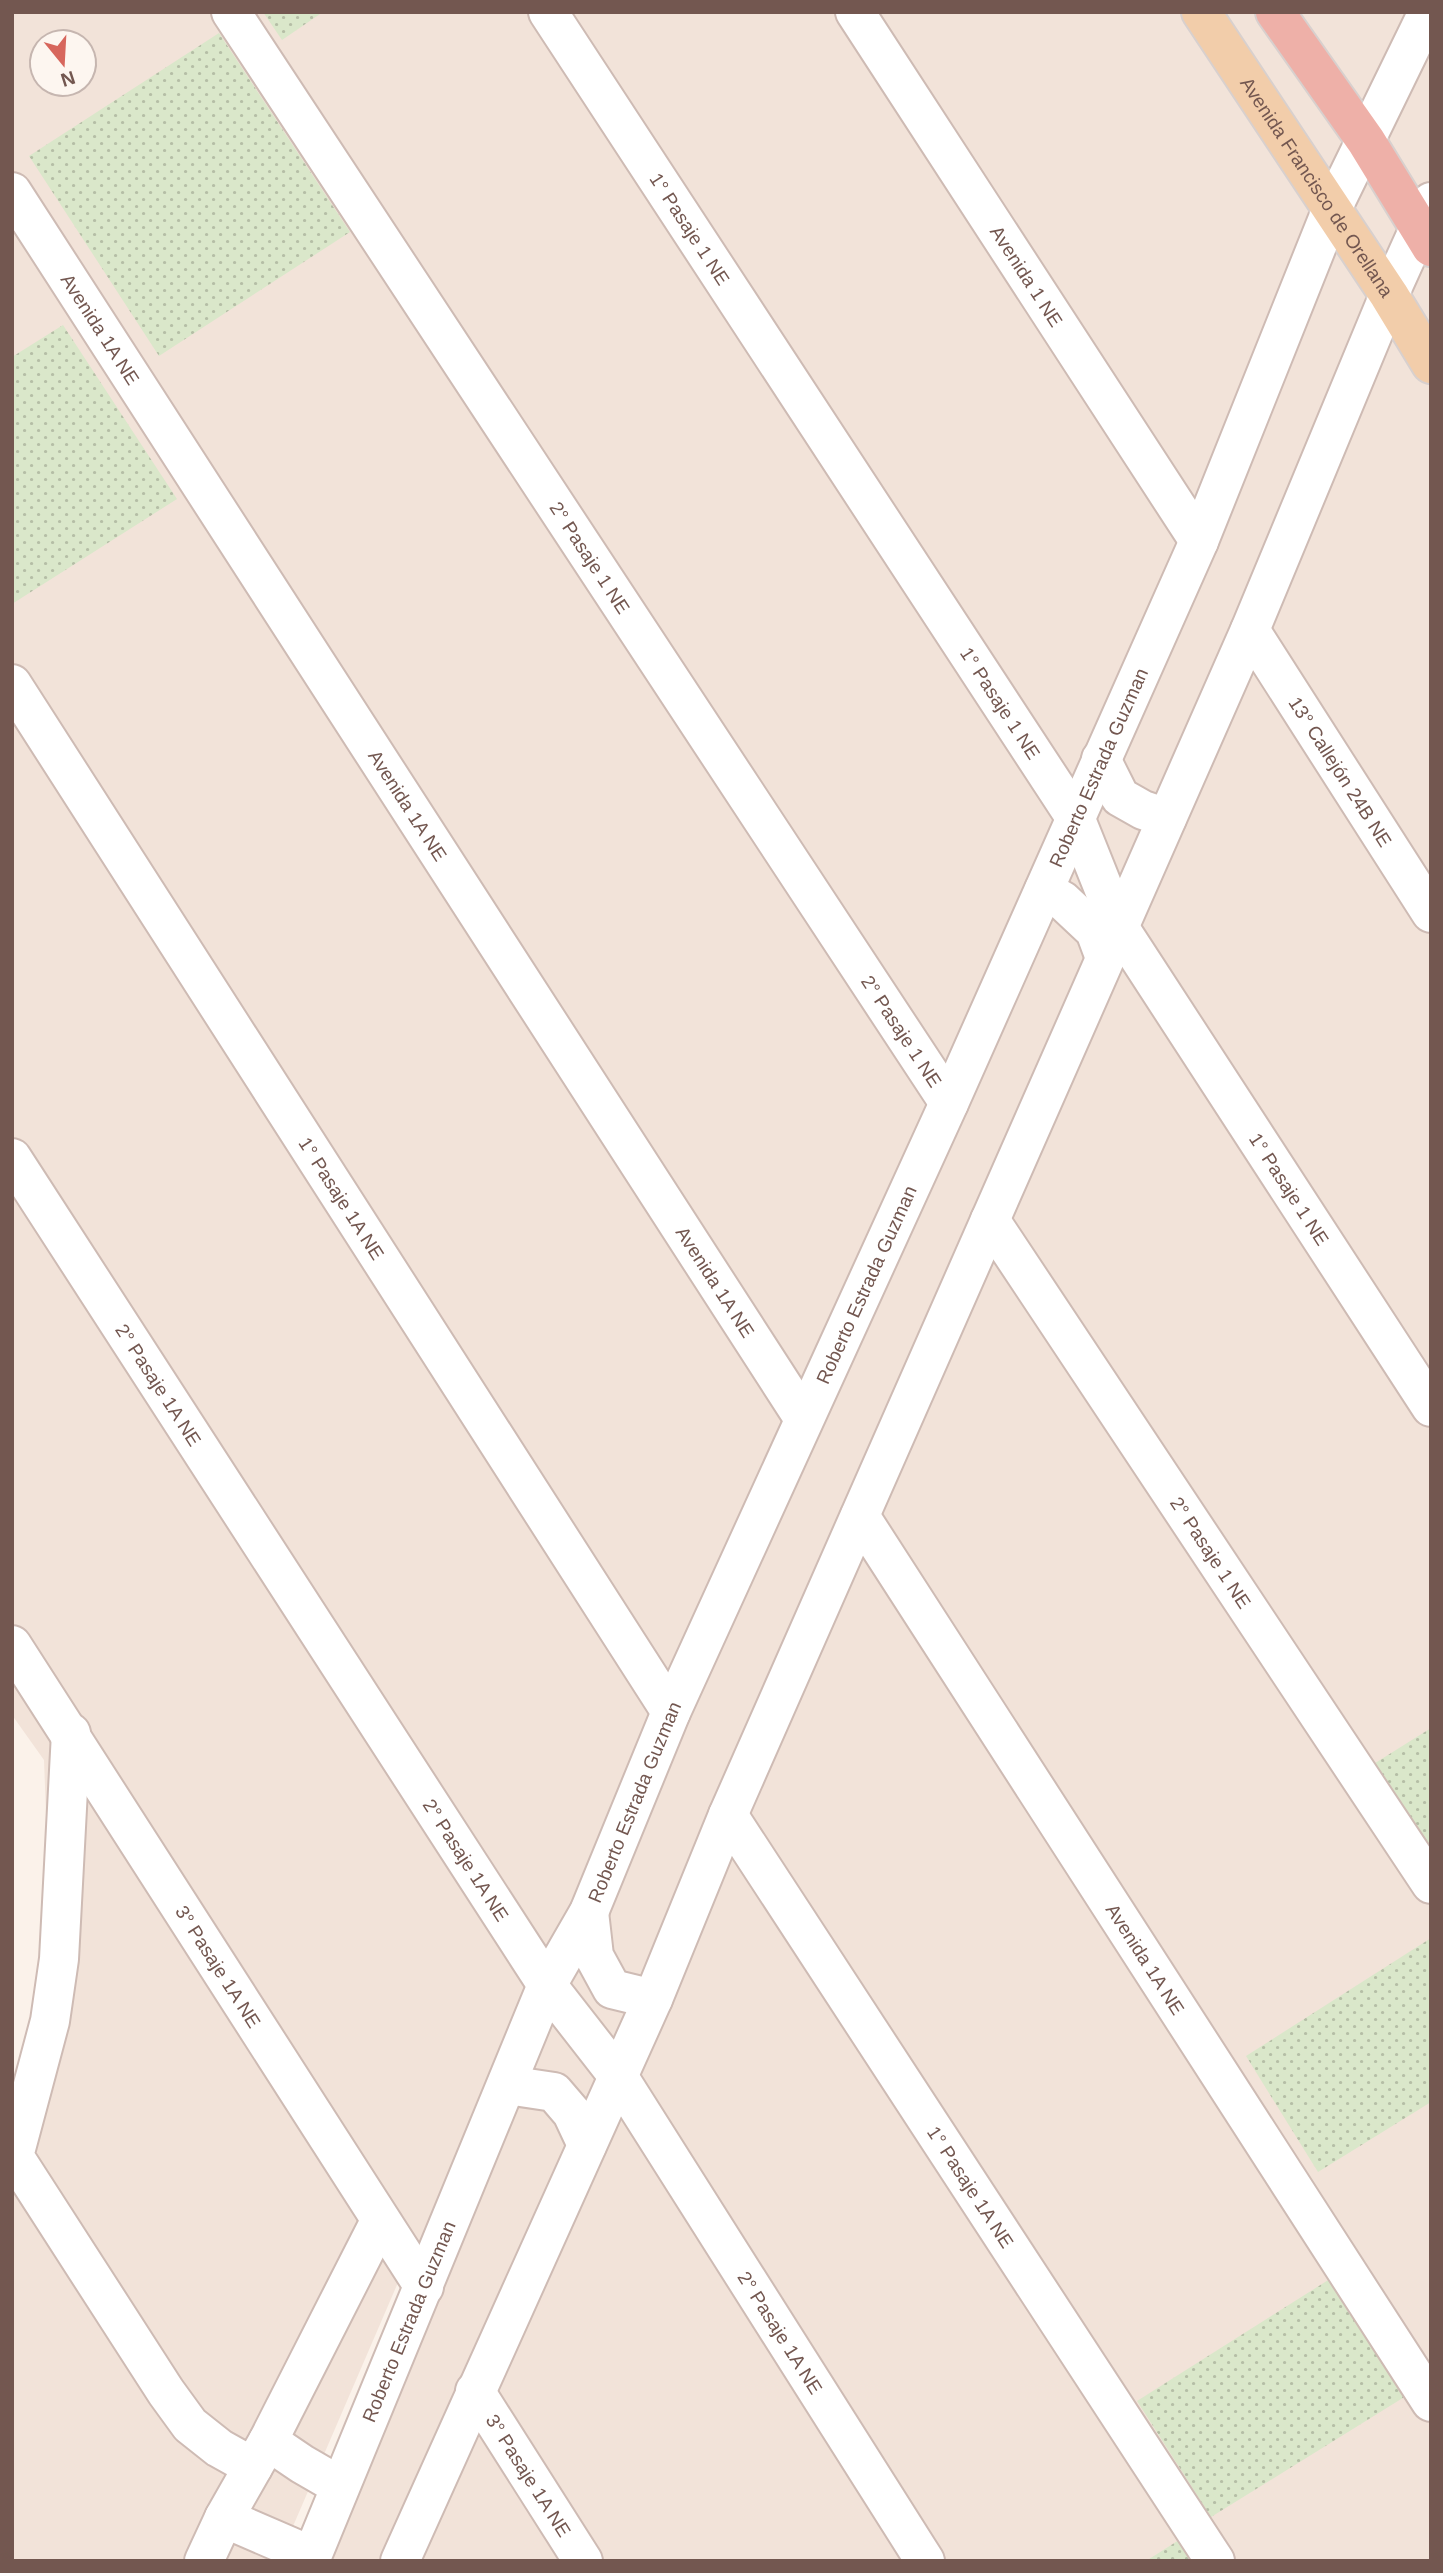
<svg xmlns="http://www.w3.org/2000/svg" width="1443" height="2573" font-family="Arial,sans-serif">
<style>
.residential{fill:#f2e3d9;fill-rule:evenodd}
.grass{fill:url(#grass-dots)}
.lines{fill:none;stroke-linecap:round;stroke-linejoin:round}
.minor-casing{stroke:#cebbb4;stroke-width:42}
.major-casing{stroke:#d8d0ce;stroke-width:42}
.highway-casing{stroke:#d8d0ce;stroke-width:42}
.minor{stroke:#fff;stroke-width:38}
.major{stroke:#f2cdaa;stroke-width:38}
.highway{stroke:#eeb0a8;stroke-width:38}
.labels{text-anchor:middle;stroke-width:7;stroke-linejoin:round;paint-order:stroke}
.street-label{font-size:19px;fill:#735750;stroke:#fdf6f0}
</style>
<defs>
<pattern id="grass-dots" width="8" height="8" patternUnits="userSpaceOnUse" patternTransform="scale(1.75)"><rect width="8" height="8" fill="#dae7ca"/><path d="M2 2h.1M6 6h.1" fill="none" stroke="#b5bea6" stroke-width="1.8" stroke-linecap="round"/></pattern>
</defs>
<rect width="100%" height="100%" fill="#fbf2ea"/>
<path class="residential" d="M12,12H1431V2561H314L422,2287L406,2264L278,2561H12V2092L35,2010L48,1867L44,1760L12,1715ZM42,42H84V84H42Z"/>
<path class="grass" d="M263,12H323L282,40Z
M219,33L350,232L159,356L29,156Z
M63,325L177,499L12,604V357Z
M1431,1728V1859L1372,1765Z
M1431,1938V2102L1318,2172L1246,2056Z
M1333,2277L1406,2396L1211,2517L1137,2401Z
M1179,2540L1192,2561H1146Z"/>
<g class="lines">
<defs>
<g id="minor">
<path id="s1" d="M231,12L949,1103"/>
<path id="s2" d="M548,12L1075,817L1119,927L1431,1407"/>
<path id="s3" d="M855,12L1199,541"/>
<path id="s4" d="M12,192L804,1419"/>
<path id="s5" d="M1250,630L1431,913"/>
<path id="s6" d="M12,684L671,1712"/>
<path d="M1101,759L1120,797L1143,810L1167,818"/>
<path d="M1044,890L1063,901L1095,931L1105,958"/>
<path id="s7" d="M12,1158L547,1985L618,2076L925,2561"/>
<path id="s8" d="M990,1220L1431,1884"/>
<path id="s9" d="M860,1516L1431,2402"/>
<path id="s10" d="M12,1645L424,2287"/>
<path d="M71,1733L59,1959L50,2021L14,2156L166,2392L190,2425L219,2448L253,2467L268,2441L380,2221"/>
<path id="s11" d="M728,1815L1215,2561"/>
<path d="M589,1912L594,1956L612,1989L653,1999"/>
<path d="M507,2085L554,2092L572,2113L587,2145"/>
<path id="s12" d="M475,2391L583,2561"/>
<path d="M268,2441L302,2464L340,2486"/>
<path d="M224,2518L312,2556"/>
<path d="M204,2561L224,2518L253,2467"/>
<path id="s13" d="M310,2561L547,1985L589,1912L671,1712L949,1103L1199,541L1331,211L1428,12"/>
<path d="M400,2561L653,1999L728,1815L1250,630L1389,295L1431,202"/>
</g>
<g id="major">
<path id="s14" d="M1201,12L1389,295L1431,364"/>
</g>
<path id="highway" d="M1275,12L1366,141L1431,247"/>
</defs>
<use href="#minor" class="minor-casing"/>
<use href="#major" class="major-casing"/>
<use href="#highway" class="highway-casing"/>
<use href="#minor" class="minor"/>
<use href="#major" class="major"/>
<use href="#highway" class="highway"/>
</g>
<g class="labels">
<g class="street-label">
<text dy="7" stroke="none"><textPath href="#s14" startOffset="210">Avenida Francisco de Orellana</textPath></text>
<text dy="7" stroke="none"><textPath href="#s2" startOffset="259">1° Pasaje 1 NE</textPath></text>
<text dy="7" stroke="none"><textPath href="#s3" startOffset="315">Avenida 1 NE</textPath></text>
<text dy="7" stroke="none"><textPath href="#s4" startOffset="163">Avenida 1A NE</textPath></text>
<text dy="7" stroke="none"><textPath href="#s1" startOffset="653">2° Pasaje 1 NE</textPath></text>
<text dy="7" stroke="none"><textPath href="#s2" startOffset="826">1° Pasaje 1 NE</textPath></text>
<text dy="7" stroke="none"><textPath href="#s13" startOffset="1960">Roberto Estrada Guzman</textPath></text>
<text dy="7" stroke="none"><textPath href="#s5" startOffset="168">13° Callejón 24B NE</textPath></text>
<text dy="7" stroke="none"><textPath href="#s4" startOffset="730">Avenida 1A NE</textPath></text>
<text dy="7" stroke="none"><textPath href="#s1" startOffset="1220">2° Pasaje 1 NE</textPath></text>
<text dy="7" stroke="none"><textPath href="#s2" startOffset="1393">1° Pasaje 1 NE</textPath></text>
<text dy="7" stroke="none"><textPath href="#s6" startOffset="611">1° Pasaje 1A NE</textPath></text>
<text dy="7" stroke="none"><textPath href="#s4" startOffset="1297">Avenida 1A NE</textPath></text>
<text dy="7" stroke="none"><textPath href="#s13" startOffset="1393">Roberto Estrada Guzman</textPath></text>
<text dy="7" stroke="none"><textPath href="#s7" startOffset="270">2° Pasaje 1A NE</textPath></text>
<text dy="7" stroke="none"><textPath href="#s8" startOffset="399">2° Pasaje 1 NE</textPath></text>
<text dy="7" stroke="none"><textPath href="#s13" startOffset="826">Roberto Estrada Guzman</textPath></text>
<text dy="7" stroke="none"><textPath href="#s7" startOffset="836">2° Pasaje 1A NE</textPath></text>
<text dy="7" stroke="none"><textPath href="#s9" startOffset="527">Avenida 1A NE</textPath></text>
<text dy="7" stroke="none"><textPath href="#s10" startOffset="382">3° Pasaje 1A NE</textPath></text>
<text dy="7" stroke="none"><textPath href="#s11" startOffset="444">1° Pasaje 1A NE</textPath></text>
<text dy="7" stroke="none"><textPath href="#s13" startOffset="259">Roberto Estrada Guzman</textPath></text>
<text dy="7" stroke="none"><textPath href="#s7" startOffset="1404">2° Pasaje 1A NE</textPath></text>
<text dy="7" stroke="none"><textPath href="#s12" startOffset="100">3° Pasaje 1A NE</textPath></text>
</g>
</g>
<rect width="1443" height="2573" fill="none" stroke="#735750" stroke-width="28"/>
<g transform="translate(63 63) rotate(162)"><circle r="33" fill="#fdf6f0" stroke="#c6b6b0" stroke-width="2"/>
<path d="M0-5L12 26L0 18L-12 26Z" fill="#d7665c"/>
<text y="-10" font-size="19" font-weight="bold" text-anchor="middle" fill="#735750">N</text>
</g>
</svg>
